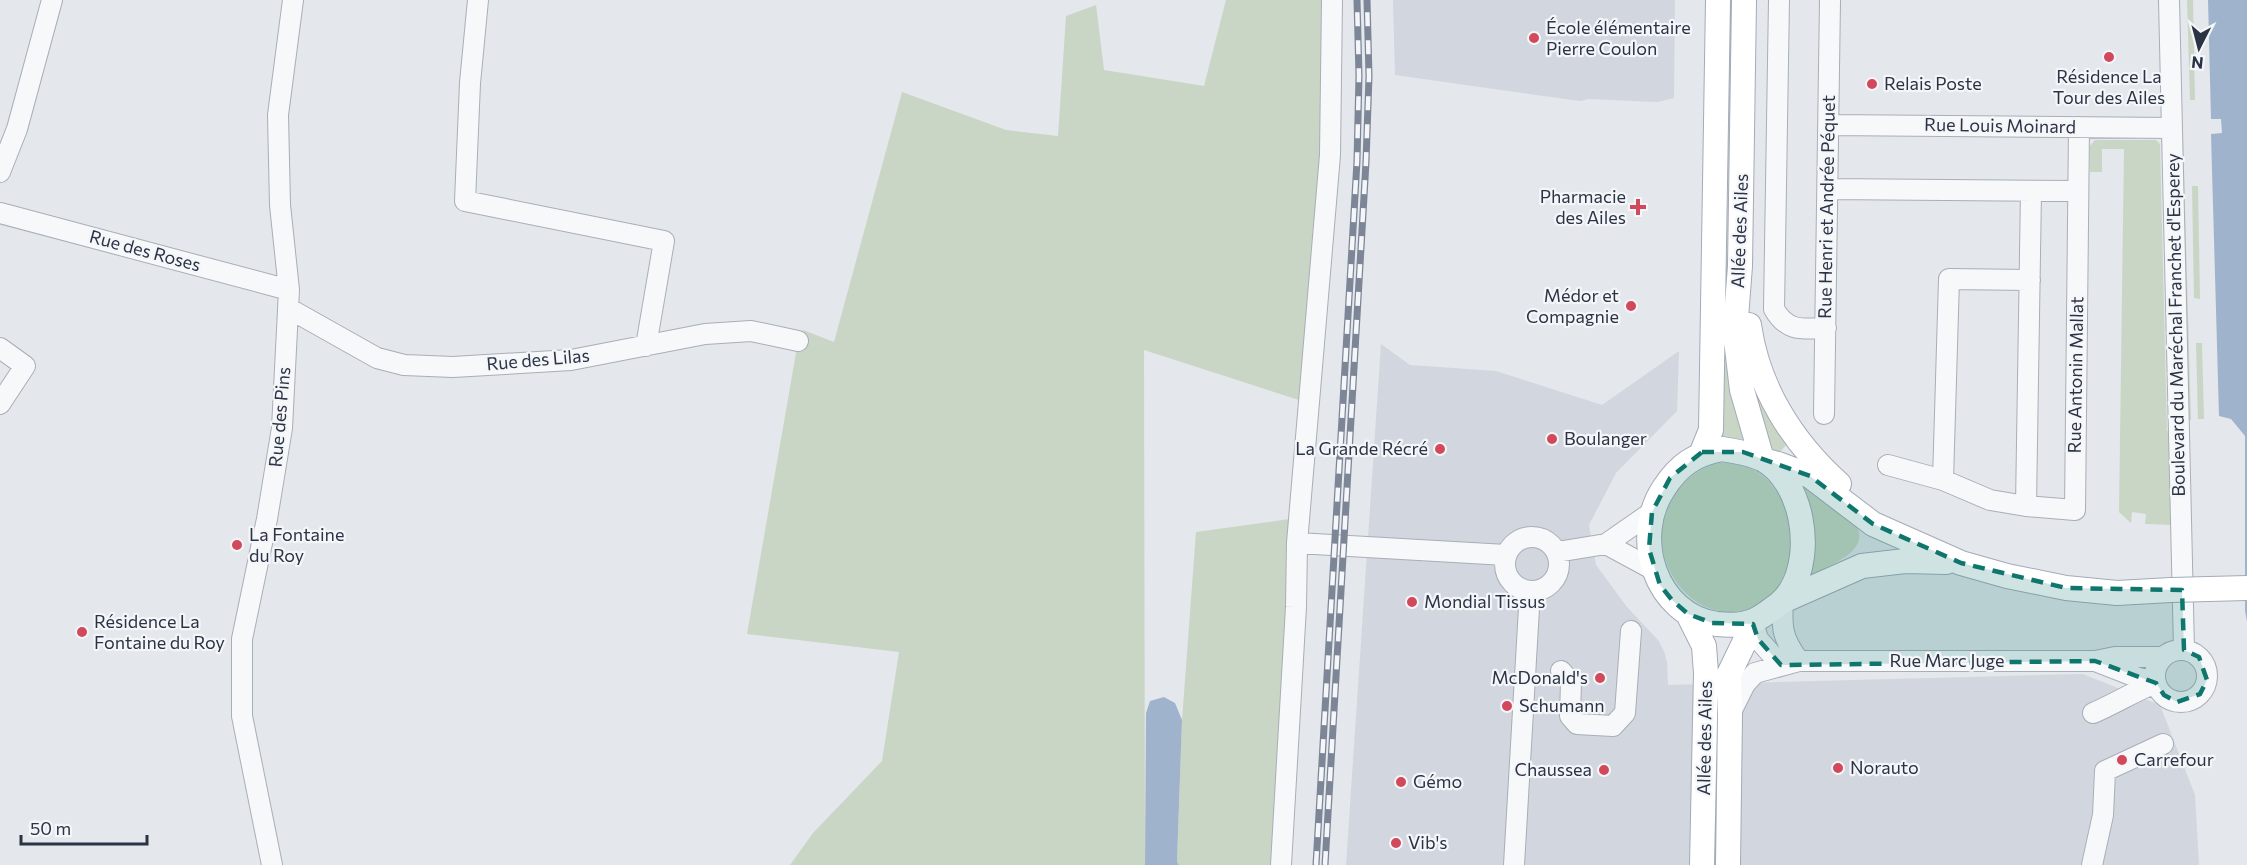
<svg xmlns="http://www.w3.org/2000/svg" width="2247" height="865" font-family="Commissioner,sans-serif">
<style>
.built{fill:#d2d6de}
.green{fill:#c9d6c5}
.water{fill:#9fb4cc}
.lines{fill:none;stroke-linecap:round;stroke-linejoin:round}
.minor-casing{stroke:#a9aeb7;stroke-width:22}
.major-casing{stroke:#a3abb8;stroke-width:26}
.minor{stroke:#f7f8fa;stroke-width:20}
.major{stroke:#fff;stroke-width:24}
.rail-casing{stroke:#7d8696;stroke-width:7}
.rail{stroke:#f4f6f9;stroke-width:4.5;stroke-dasharray:14;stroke-linecap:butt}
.major-bridge-casing{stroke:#a3abb8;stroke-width:26;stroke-linecap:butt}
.major-bridge{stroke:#fff;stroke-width:24}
.marked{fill:#0f766e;fill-opacity:0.2;stroke:#0f766e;stroke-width:4.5;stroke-dasharray:12 8;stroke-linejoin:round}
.poi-dot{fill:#d1495b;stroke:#f4f6f9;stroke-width:2}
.labels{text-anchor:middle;stroke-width:4.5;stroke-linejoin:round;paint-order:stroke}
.poi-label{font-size:18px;fill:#2b3445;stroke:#f4f6f9;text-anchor:start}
.street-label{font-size:18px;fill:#2b3445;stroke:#f4f6f9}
</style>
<rect width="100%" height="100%" fill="#e4e7ec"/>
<path class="built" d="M1393,0H1675L1674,98L1657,102L1589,99L1580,101L1395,75Z
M1381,344L1410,365L1496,371L1602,405L1679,351L1677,411L1616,473L1589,525L1596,565L1627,607L1658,640L1664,651L1667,662L1668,685L2083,674L2160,705L2195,795L2199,865H1346Z"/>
<path class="green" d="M1226,0H1327L1321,153L1305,402L1144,350L1145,865H790L813,833L882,761L899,652L747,634L796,353L803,330L834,342L902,92L1006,130L1058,136L1066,16L1096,5L1104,70L1204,86Z
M2187,0H2193L2195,100H2190Z
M2177,135H2183L2191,420H2185Z
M2095,140H2156L2160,144L2167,431H2172L2174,525L2145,524L2146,514L2132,512L2131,523L2119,512L2124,149H2102V172H2090V146Z
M2192,186H2198L2200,299L2194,298Z
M1723,257L1730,258L1747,440L1721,438Z
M2196,343H2202L2204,419H2198Z
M1751,380L1787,444L1780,452L1771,449Z
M1728,462C1766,464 1791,503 1793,539C1794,544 1791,551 1790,556C1783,587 1764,614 1728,612C1692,611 1664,576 1662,542C1659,504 1689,464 1728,462Z
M1801,484L1855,524C1874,551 1827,566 1809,576C1814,554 1818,532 1811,510C1808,501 1803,493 1801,484Z
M1290,519L1279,797L1274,865H1179L1177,862L1182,720L1196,532Z"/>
<path class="water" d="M2208,0H2247V621L2245,611V436L2231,419L2219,416L2211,134L2222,133L2221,119H2211Z
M1164,697L1175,703L1182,720L1177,862L1179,865H1145L1146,713L1150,701Z"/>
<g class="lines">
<defs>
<path id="minor" d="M478,0L470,83L465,201L664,241L646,346
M1779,0L1774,309C1787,332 1802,329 1826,328
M2169,0L2184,650
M1828,125L2172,128
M0,172L17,129L52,0
M1828,189L2078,191
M0,213L289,290
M288,308L377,358L404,365L453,367L571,360L705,334L751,331L798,341
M0,348L25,366L0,404
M1824,414L1830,0
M1888,465L1943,480L1990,500L2026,506L2075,510L2079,127
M1943,480L1949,279L2030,280
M2026,506L2031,191
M1505 564a27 27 0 1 1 54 0a27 27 0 1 1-54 0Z
M1297,543L1506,555
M1606,544L1654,570
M1557,552L1606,544L1652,512
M1783,601C1781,629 1783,639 1799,661
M1753,622L1758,639L1781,665
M2155 676a26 26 0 1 1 52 0a26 26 0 1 1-52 0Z
M2095,661L2136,677L2156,683
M1561,671L1571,682L1570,716L1577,724L1613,726L1625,713L1631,631
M2093,713C2115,704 2134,691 2156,683
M1730,714L1745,684L1755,673L1799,661H2095L2115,657H2163
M272,865L242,716V639L267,519L282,428L289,290L280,205L278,115L293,0
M1281,865L1296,607L1297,543L1330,155L1332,0
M1514,865L1530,591
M2092,865L2103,815L2105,771L2163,744"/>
<path id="major" d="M1744,0L1740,266L1735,331L1742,390L1762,459
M1749,325C1758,388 1792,442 1839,484
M1722,449C1736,451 1749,453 1762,459C1803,481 1814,552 1791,590C1785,600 1778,605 1768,612C1751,625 1738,626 1717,624C1655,615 1631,537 1664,488C1679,465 1695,454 1722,449Z
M1702,452L1711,430L1718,0
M1766,461L1778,464L1810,476L1873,524L1961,563L2007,576L2066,588L2117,593L2171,590
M1785,600L1862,566L1905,561L1946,562
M1688,614L1704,646L1706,673L1702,865
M1728,865L1730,714L1729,674L1745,641L1747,625"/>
</defs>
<use href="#minor" class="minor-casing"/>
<use href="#major" class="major-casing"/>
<use href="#minor" class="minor"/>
<use href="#major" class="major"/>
<defs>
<path id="rail" d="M1316,865L1357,161L1359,76L1357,0
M1325,865L1366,162L1369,76L1367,0"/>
</defs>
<use href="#rail" class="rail-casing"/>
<use href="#rail" class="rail"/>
<defs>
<path id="major-bridge" d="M2171,590L2247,588"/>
</defs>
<use href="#major-bridge" class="major-bridge-casing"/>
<use href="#major-bridge" class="major-bridge"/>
</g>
<path class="marked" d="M1702,452H1743L1810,476L1873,524L1961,563L2066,588L2182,590L2184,650L2199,657L2207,680L2200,694L2177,702L2164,695L2156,683L2095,661L1781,665L1758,639L1753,624L1712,623L1688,614L1672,600L1660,585L1649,549L1652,512L1670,478Z"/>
<g class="poi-dot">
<circle cx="1534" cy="38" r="6"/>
<circle cx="2109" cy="57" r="6"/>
<circle cx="1872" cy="84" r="6"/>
<path d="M1635 198h6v6h6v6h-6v6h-6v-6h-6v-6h6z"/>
<circle cx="1631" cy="306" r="6"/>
<circle cx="1552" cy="439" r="6"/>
<circle cx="1440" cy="449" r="6"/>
<circle cx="237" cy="545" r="6"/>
<circle cx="1412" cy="602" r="6"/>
<circle cx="82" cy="632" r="6"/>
<circle cx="1600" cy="678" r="6"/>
<circle cx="1507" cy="706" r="6"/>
<circle cx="2122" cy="760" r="6"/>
<circle cx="1838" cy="768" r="6"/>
<circle cx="1604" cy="770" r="6"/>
<circle cx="1401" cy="782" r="6"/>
<circle cx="1396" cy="843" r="6"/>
</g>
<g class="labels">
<g class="poi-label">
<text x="1546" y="34">École élémentaire<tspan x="1546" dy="21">Pierre Coulon</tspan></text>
<text x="2109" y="83" text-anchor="middle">Résidence La<tspan x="2109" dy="21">Tour des Ailes</tspan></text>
<text x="1884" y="90">Relais Poste</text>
<text x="1626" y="203" text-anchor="end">Pharmacie<tspan x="1626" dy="21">des Ailes</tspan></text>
<text x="1619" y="302" text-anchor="end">Médor et<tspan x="1619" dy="21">Compagnie</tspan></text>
<text x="1564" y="445">Boulanger</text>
<text x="1428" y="455" text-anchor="end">La Grande Récré</text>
<text x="249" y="541">La Fontaine<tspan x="249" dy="21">du Roy</tspan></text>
<text x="1424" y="608">Mondial Tissus</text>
<text x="94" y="628">Résidence La<tspan x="94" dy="21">Fontaine du Roy</tspan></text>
<text x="1588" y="684" text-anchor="end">McDonald's</text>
<text x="1519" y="712">Schumann</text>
<text x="2134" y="766">Carrefour</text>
<text x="1850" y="774">Norauto</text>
<text x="1592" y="776" text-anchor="end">Chaussea</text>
<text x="1413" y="788">Gémo</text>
<text x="1408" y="849">Vib's</text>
</g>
<g class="street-label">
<text transform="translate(2000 126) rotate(1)" y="6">Rue Louis Moinard</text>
<text transform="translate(1827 207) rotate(-89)" y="6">Rue Henri et Andrée Péquet</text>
<text transform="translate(1740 231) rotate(-88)" y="6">Allée des Ailes</text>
<text transform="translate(145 251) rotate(15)" y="6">Rue des Roses</text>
<text transform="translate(2176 325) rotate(-91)" y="6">Boulevard du Maréchal Franchet d'Esperey</text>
<text transform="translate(538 360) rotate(-5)" y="6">Rue des Lilas</text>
<text transform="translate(2076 375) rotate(-89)" y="6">Rue Antonin Mallat</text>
<text transform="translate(280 417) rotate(-85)" y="6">Rue des Pins</text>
<text x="1947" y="667">Rue Marc Juge</text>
<text transform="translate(1705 738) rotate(-89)" y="6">Allée des Ailes</text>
</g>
</g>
<g transform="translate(2199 48) rotate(186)" stroke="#f4f6f9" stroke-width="4.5" paint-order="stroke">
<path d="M0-4.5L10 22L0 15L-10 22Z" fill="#2b3445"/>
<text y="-9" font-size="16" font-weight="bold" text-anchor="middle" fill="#2b3445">N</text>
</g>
<path d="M21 835v9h126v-9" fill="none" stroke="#2b3445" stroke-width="3"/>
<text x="30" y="835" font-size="18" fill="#2b3445" stroke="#f4f6f9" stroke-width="4.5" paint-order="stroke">50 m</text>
</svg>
